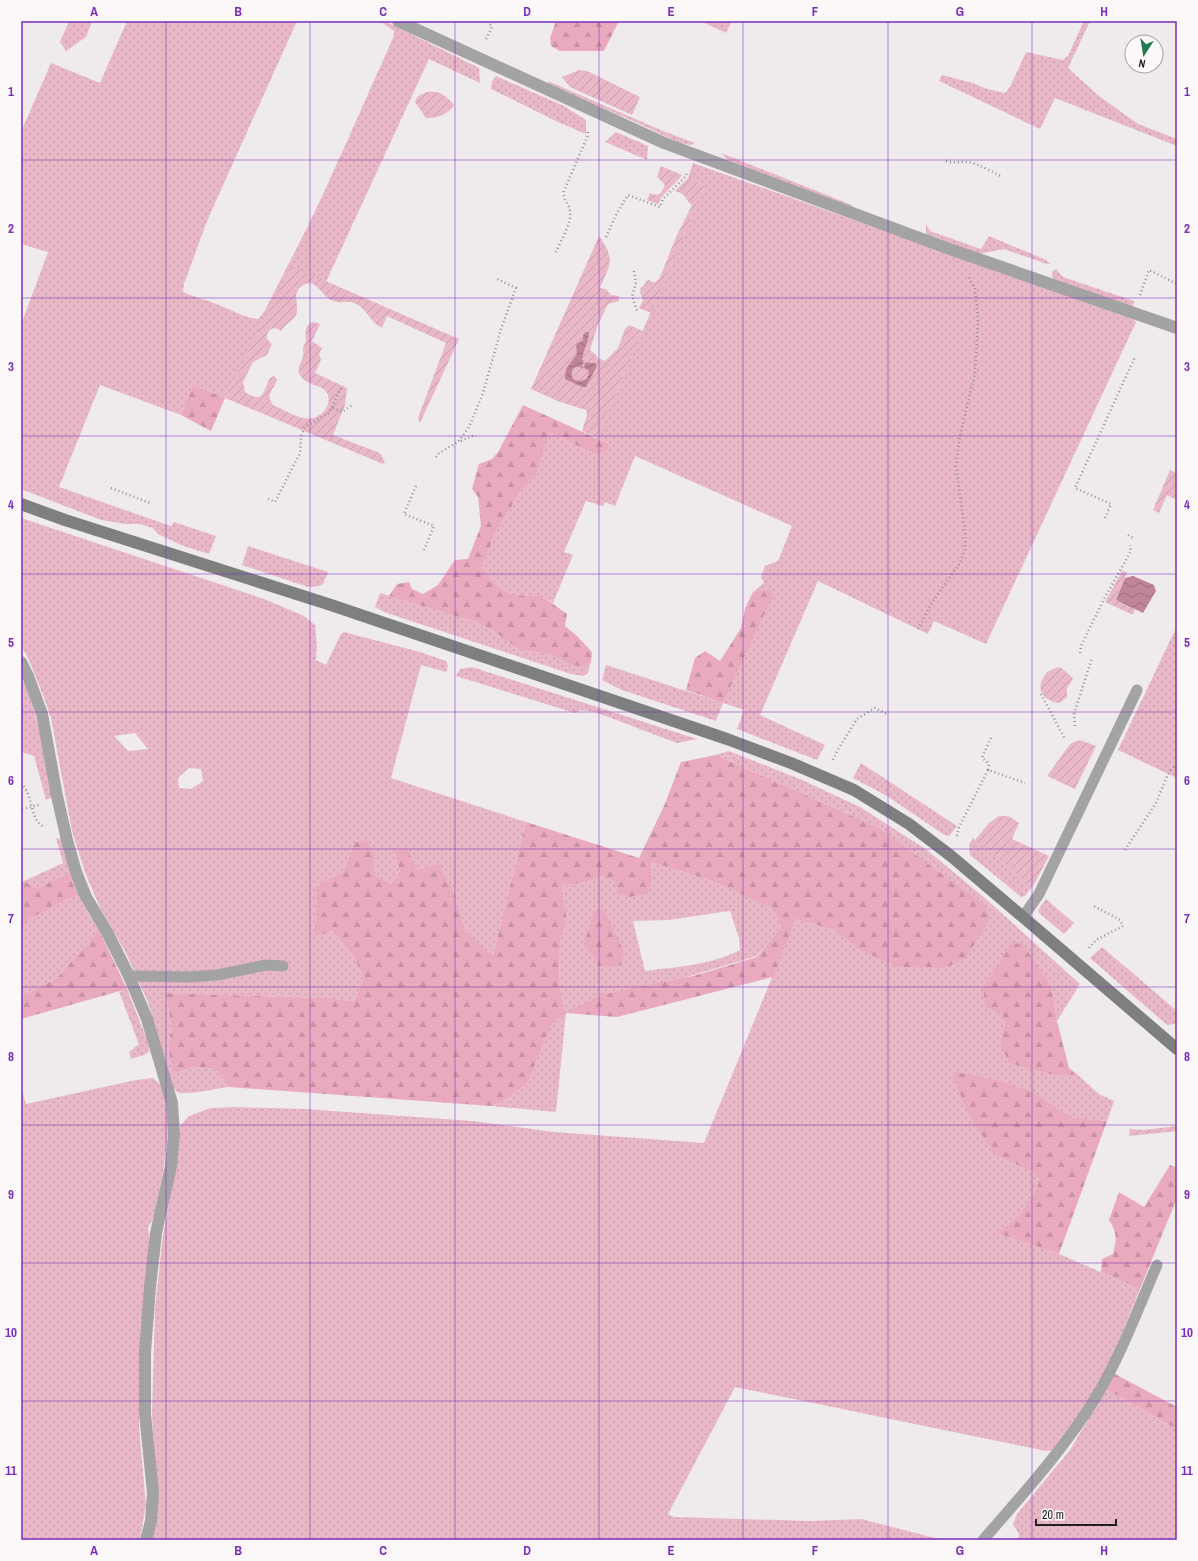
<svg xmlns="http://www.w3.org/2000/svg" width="1198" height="1561" font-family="'Archivo Narrow',sans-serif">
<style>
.grass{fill:url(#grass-dots);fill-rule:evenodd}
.forest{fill:url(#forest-firs);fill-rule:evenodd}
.garden{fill:url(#garden-furrows)}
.water{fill:url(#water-waves)}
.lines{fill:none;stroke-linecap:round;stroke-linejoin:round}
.path{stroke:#939191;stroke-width:2.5;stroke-dasharray:1 3;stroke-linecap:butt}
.lane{stroke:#a2a3a2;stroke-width:11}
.street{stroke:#a2a3a2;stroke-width:12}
.secondary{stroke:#7e807e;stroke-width:12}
.grid{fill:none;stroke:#7b2cbf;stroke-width:1;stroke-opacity:0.55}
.neatline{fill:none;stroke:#7b2cbf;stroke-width:1.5}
.grid-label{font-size:13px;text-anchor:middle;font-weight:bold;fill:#7b2cbf}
</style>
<defs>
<pattern id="grass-dots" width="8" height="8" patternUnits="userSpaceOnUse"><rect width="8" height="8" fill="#e9b8c6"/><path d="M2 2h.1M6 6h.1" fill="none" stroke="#c89eaa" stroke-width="1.8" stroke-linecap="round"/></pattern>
<pattern id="forest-firs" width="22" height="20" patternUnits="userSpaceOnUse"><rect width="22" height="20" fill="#e9aabd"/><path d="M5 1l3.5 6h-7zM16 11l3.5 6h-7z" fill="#c892a2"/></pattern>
<pattern id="garden-furrows" width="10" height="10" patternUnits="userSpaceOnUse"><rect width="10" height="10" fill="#e9b8c6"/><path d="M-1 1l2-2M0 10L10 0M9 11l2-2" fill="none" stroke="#c89eaa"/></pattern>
<pattern id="water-waves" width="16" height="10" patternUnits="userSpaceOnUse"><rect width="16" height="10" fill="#c08497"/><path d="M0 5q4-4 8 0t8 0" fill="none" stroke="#9c6c7b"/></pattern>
</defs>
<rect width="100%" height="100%" fill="#efebec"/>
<path class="grass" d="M69,21H92L86,37L66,51L60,42Z
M127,21H297L207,221L184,284L183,292C194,297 207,300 219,305C234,311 242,317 258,319L264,312C288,265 313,218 334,170C353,128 371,87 390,45L394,35V31L380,21H384L397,27L479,68L480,83L429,59L326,282L291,267L225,398L193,385L181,415L100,385L59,487L171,526L174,522L216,536L209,554L181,545L158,534L153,528L139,524H126L101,520L21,489V325L48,252L21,244V132L51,63L100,83Z
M700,21H732L726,33Z
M1084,21H1090L1068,68L1099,96L1138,124L1177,139V146L1055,98L1040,129L939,81L942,75L973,83L987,89L1005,93L1010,87L1026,52L1063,60L1068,56Z
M496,76L564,106L586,120V134L558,122L491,89L492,81Z
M548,81L663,131L695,143L691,145L679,143L640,124L549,85Z
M616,132L648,146L647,160L605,142Z
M721,153L852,205L851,207L729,161Z
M693,163L1133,319L1136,322L986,644L934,621L928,634L818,581L760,715L825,745L817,760L737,729L744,710L723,703L716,721L622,690L602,680L606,665L723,703L769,589L753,592L764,583L761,576L765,566L778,561L792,526L635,456L615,506L605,502L603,506L586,501L564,552L573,555L553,603L542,596L513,595L499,587L482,568L495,533L521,491L536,475L547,435L552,433L596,455L609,444L597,438L705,185L688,178Z
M926,224L930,231L981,249L989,236L1046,260L1050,264H1047L1004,249L978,254L926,234Z
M1056,269L1063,277L1134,301L1133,307L1054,279L1052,276V272Z
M21,518L264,599L304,616L315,625L317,646L316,660L326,665L341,634L344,632L420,652L446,661L448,666L446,672L421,665L391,778L526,822L493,955L489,956L465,929L455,895L418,870L406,848L396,852L400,871L391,884L375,875L374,855L354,843L344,871L316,886L315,937L332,931L354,957L364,978L354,1001L323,998L164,993L167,1000L172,1027L168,1045L174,1074L194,1067L215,1069L229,1087C212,1089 196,1094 179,1093L173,1088L148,1002L125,951L100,908L85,872L72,831L51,718L45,700L29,660L21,645ZM135,733L148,749L128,751L114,736ZM189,768L201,769L203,781L191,789L179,788L178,778Z
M248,546L328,572L323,584L320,586L308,587L242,565Z
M380,593L476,622L497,633L520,651L548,653L571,665L585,667L591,661L588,673L583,676L571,674L384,612L375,607Z
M1177,626V778L1118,750Z
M472,667L697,739L677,743L595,712L581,710L575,713L456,676L460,669Z
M21,676C39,714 44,756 52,797L46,800L34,756L21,752Z
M729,751L802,780L860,807L927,850L986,899L1080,984L1057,1021L1052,987L1001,1015L1005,1023L1000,1043L1054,1075H1078L1099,1094L1114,1101L1107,1121L1073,1118L1034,1093L995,1155L1031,1171L1040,1180L1033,1196L1017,1219L998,1233L1059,1254L1140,1289L1111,1360L1088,1402L1052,1450L1046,1451L735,1387L668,1514L674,1517L810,1521L861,1519L943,1540H152L158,1509L152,1415L155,1308L163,1235L176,1165L180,1126L189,1116L211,1108L233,1107L305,1109L472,1121L554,1132L704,1143L796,919L834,930L858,949L945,968L965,958L989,922L879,828L716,755Z
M861,763L957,826L949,836L943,834L887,796L853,778Z
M56,838L62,839L82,903L99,930L57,978L21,997V929L31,918L76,893L68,875L37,888L24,881L63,863Z
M973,838L1032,887L1025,896L1021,897L970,855L969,845Z
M651,862L712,881L775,909L781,927L757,956L566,1013L556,1112L491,1106L505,1100L527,1084L551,1024L566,1013L559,985L560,942L567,922L562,886L587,882L604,876L615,882L652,881ZM730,911L739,938L740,950C711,965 676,967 645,971L633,921L668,920Z
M1046,899L1074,923L1064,934L1038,912L1040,907Z
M1102,947L1177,1011V1021L1174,1024L1167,1025L1090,958Z
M127,989L149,1045V1052L144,1055L131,1059L129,1052L139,1044L119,992Z
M153,1078L163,1087L166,1104L168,1133L163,1172L154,1217L148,1228L150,1242L144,1296L139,1370V1427L146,1505L140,1538V1540H21V1086L26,1104L136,1080Z
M1106,1389L1177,1429V1540H1018L1019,1534L1013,1524L1017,1514L1070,1450Z"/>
<path class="forest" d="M556,21H619L604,51H560L551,46L550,38Z
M193,385L225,398L211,431L181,415Z
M523,405L609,444L608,449L596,455L552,433L548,435L536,475L521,491L495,533L482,568L499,587L513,595L542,596L567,614L565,626L577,636L592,652L591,661L585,667L571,665L548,653L520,651L497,633L476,622L389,596L397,584L409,582L412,589L423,594L438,585L455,560L468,559L481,526L478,497L472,489L479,464L492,459L498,452Z
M769,589L773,595L723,703L686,690L695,658L705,651L720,661L741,628L745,609L753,592Z
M716,755L879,828L986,906L989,922L965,959L945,968L899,967L858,949L834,930L796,919L773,977L617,1017L566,1013L551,1025L527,1084L505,1100L491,1106L229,1087L215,1069L194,1067L173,1074L168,1045L172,1027L167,1000L164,993L323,998L354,1001L364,978L354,957L332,931L315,937L316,886L344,871L354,843L367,840L374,855L375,875L391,884L400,871L395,852L406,847L418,870L438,864L455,895L465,929L489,955H493L526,822L639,858L664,806L681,762ZM651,862L712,881L774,909L781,927L757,957L693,976L600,995L566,1013L559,985L560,942L567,922L562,886L587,882L604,876L615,882L618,893L629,897L648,893L652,881Z
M69,874L77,894L31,918L21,929V883L24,881L37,888Z
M604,910L624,952L621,965L614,967L599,966L584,944L594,911Z
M99,930L127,989L21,1019V997L57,978Z
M1012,943L1023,944L1052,988L1057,1021L1069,1068L1078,1075H1054L1009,1063L1000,1043L1005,1023L1001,1015L985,1006L983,987Z
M956,1072L997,1080L1034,1093L1073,1118L1107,1121L1059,1254L997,1233L1017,1218L1033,1196L1040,1180L1031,1171L995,1155L969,1115L952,1075Z
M1170,1165L1177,1168V1198L1140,1289L1101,1272L1102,1259L1113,1254C1117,1239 1117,1233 1109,1220L1119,1192L1144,1207Z
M1115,1374L1177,1407V1429L1106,1389Z"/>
<path class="garden" d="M579,70L587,71L640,97L632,115L570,87L562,77Z
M427,92C441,91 445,95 454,105C447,115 439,118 426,118L415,102L418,96Z
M661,166L682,175C674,186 663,192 658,204L647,200L650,193L657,195L661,193L665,185L657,177Z
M688,178L705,185L651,313L639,308L643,300L640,292L641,288L644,286L646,281L649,280L652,282H656L660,277L676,237L692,205C684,199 688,195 675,191Z
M599,236C616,260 610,264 600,288L606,289L611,295L619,296V301L608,304L597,327L590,350L597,356V358L605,361L618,348L625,329L629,325L643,331L597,438L582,431L587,415L586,410L560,402L531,389Z
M291,266L459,339L420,423L418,418L446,343L387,316L382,328C371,323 368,311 358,305C350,299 340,305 331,300C321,295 315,276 302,286C291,294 300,305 296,315C293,321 285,324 281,331C274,325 266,329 267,339L272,344L267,355L253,362L243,382L245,392C265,405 263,390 270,378L274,376L277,379C275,390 264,393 273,405C285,410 303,423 316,417C322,414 326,410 328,404C333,381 306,390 299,373C297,366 302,362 303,356C304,353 303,352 303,350C303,346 305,344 306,341C306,337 305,332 306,329C307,325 309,324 312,322L320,324L312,341L322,348L319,354L321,360L315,373L347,388L345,405L333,435L380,453L385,462L383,464L225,398Z
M1170,470L1177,473V500L1167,495L1159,513L1153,510Z
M1122,571L1127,572L1116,600L1135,609L1133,615L1105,602Z
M1060,667L1073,678L1070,684L1067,687V697L1060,703C1048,702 1036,694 1042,680C1044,676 1047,672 1051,670C1053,668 1057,668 1060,667Z
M1080,740L1096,746L1075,789L1047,776L1070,744L1074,742Z
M999,816H1008L1019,823L1012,839L1049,856L1036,881L1032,887L975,840L989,823Z
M1177,1126V1131L1129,1136L1130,1129L1144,1130Z"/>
<path class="water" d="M586,332H589C589,340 583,351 582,360L584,361L581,367C573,366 571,370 572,378C579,383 589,382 589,371L584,368L586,362L589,363H595L597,366L586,387H582L565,379L566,369L577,354L576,345L583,340V335Z
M1133,576L1154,585L1156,591L1143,613L1116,600L1125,578Z"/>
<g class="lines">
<path class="path" d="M486,39L492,27L488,21
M946,161C954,164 960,161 968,162C979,164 990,171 1001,176
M606,237L617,213L628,195L660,207L663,199L686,176L687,172
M556,252C560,242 572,223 570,212C570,204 562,200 564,191L588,135V130
M634,271L636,283L632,296L637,311
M1140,295L1149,270L1177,284
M582,368L585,361
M333,408L342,412L352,405
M461,441L472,436L476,435
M436,457L439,453L458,442L469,427L483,393L502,326L516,288L497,279
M416,486L404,514L434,526L424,550
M111,488L150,503
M268,499L275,502L300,453L301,436L305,427L329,413L341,388
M1105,518L1111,504L1075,488L1135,357
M1128,535L1133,538
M918,629L933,601L960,563L965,549V532L956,466L960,436L975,373L978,320L975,289L968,276
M1080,653L1081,646L1104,599L1131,551L1130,545
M1041,694L1065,739
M1075,726L1074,714L1092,658
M833,760L837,751L857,719L875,708L887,714
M988,770C990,764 988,762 982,758L992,735
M21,783C32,795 30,808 37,821C38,823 41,825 44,827
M22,809L39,805
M957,836L959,827L988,770L1025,783
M1125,850L1156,803L1168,774L1177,763
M1089,948L1096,940L1123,926L1120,920L1092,905"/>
<path class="lane" d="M1023,917L1039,894L1137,690
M129,976L190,977L217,975L266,965L283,966
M983,1540C1023,1494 1064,1449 1096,1397C1121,1355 1138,1309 1157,1265"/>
<path class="street" d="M398,21L664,143L944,247L1177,328
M21,662L28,676L42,714L57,796L67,840L76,872L86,897L107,932L129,976L147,1019L172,1103L174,1134L171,1166L156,1233L150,1287L145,1352V1414L153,1493L151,1521L146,1540"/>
<path class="secondary" d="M21,504L65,520L331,605L727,739L791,763L854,790L909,824L951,856L1023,917L1177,1049"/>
</g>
<path class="grid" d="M166,21V1540M310,21V1540M455,21V1540M599,21V1540M743,21V1540M888,21V1540M1032,21V1540M21,160H1177M21,298H1177M21,436H1177M21,574H1177M21,712H1177M21,849H1177M21,987H1177M21,1125H1177M21,1263H1177M21,1401H1177"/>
<rect width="1198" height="1561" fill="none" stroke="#fcf8f9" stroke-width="44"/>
<g transform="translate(1144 54) rotate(192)"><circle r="19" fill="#fcf8f9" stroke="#a4a2a2"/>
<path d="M0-3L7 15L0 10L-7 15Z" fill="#247a4e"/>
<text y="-6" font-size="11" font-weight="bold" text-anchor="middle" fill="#212020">N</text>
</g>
<path d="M1036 1519v6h80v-6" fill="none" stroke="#212020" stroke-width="2"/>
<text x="1042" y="1519" font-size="12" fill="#212020" stroke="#fcf8f9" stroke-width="3" paint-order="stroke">20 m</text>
<rect x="22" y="22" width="1154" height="1517" class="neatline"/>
<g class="grid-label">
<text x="94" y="16">A</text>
<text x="238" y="16">B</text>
<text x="383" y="16">C</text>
<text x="527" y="16">D</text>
<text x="671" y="16">E</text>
<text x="815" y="16">F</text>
<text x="960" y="16">G</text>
<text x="1104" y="16">H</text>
<text x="11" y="96">1</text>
<text x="1187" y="96">1</text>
<text x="11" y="233">2</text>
<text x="1187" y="233">2</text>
<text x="11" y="371">3</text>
<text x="1187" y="371">3</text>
<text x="11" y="509">4</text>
<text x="1187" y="509">4</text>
<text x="11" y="647">5</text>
<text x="1187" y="647">5</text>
<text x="11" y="785">6</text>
<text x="1187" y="785">6</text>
<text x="11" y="923">7</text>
<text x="1187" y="923">7</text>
<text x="11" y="1061">8</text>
<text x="1187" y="1061">8</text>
<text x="11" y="1199">9</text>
<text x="1187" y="1199">9</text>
<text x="11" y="1337">10</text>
<text x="1187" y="1337">10</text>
<text x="11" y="1475">11</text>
<text x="1187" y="1475">11</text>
<text x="94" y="1555">A</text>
<text x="238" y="1555">B</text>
<text x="383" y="1555">C</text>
<text x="527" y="1555">D</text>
<text x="671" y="1555">E</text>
<text x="815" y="1555">F</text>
<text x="960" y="1555">G</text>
<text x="1104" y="1555">H</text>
</g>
</svg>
